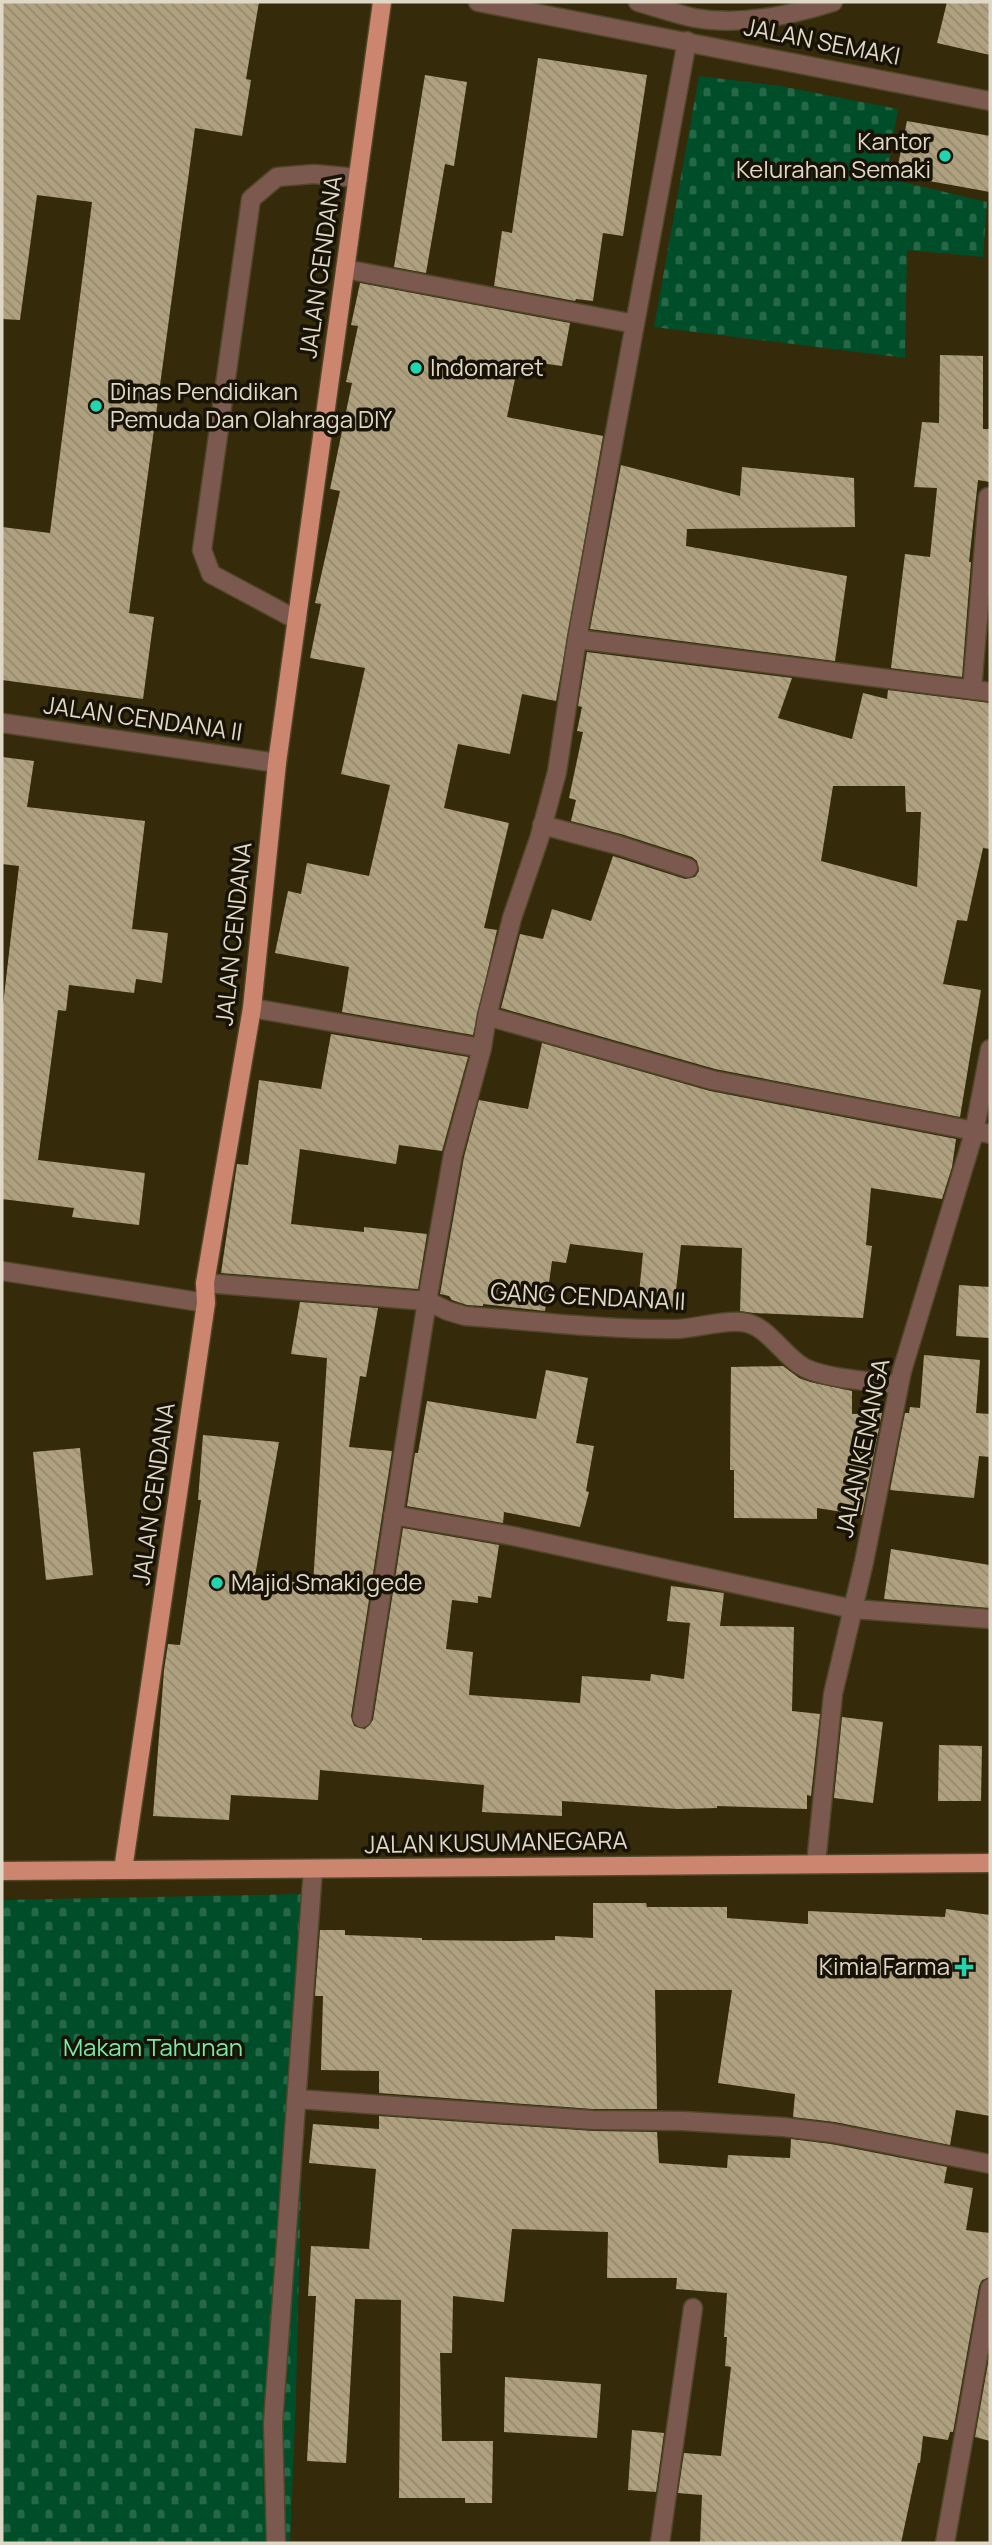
<svg xmlns="http://www.w3.org/2000/svg" width="992" height="2545" font-family="Manrope,sans-serif">
<style>
.cemetery{fill:url(#cemetery-stones)}
.building{fill:url(#building-back-hatch);fill-rule:evenodd}
.lines{fill:none;stroke-linecap:round;stroke-linejoin:round}
.minor-casing{stroke:#504628;stroke-width:21}
.major-casing{stroke:#504628;stroke-width:21}
.minor{stroke:#7c594e;stroke-width:18}
.major{stroke:#cc856f;stroke-width:18}
.poi-dot{fill:#20d5b0;stroke:#181306;stroke-width:2.5}
.labels{text-anchor:middle;stroke-width:7;stroke-linejoin:round;paint-order:stroke}
.street-label{font-size:24px;fill:#dfd8c6;stroke:#181306}
.poi-label{font-size:24px;fill:#dfd8c6;stroke:#181306;text-anchor:start}
.park-label{font-size:24px;fill:#7beaa6;stroke:#181306}
</style>
<defs>
<pattern id="cemetery-stones" width="16" height="16" patternUnits="userSpaceOnUse" patternTransform="scale(1.75)"><rect width="16" height="16" fill="#004e29"/><path d="M2 7V4a2 2 0 0 1 4 0v3zM10 15v-3a2 2 0 0 1 4 0v3z" fill="#256747"/></pattern>
<pattern id="building-back-hatch" width="6" height="6" patternUnits="userSpaceOnUse" patternTransform="scale(1.75)"><rect width="6" height="6" fill="#afa17f"/><path d="M-1 5l2 2M0 0l6 6M5-1l2 2" fill="none" stroke="#94896e"/></pattern>
</defs>
<rect width="100%" height="100%" fill="#352a0a"/>
<path class="cemetery" d="M699,76L780,86L898,109L886,178L987,202L983,257L907,250L905,358L654,327Z
M308,1894L296,2395L290,2543H2V2191L6,2190L2,2189V1900Z"/>
<path class="building" d="M2,2H259L246,79L251,80L242,136L195,128L129,613L154,617L143,699L2,680V527L50,533L92,202L37,195L20,320L2,319Z
M947,2H990V55L937,43Z
M538,58L647,75L623,236L603,233L593,301L576,299L575,301L494,286L502,231L512,233Z
M425,75L467,82L454,166L445,164L426,273L394,267Z
M907,121L990,136V192L896,175Z
M360,283L570,323L562,366L519,360L507,417L603,436L556,701L522,694L510,754L458,744L444,808L509,823L484,928L497,930L473,1035L342,1012L349,967L275,953L288,891L301,894L307,863L369,876L390,785L341,774L365,668L310,658L321,604L315,603L340,491L330,489L352,383L346,382L358,326L351,325Z
M940,355L983,356V429H990V482L978,480L969,562H971L962,677L891,668L905,554L930,557L937,488L914,487L922,422L939,423Z
M621,465L740,496L742,467L854,478L855,527L687,529L686,546L847,576L835,661L590,629Z
M587,652L792,678L778,718L852,739L863,693L887,699L888,690L990,703V849L983,848L967,921L957,920L943,984L981,990L960,1117L715,1069L501,1008L520,934L543,939L552,909L591,921L613,856L685,879L695,877L699,871L697,861L692,857L621,834L571,821L576,800L569,798L583,732L577,731L582,707L578,706ZM833,786H905L906,812H921L917,887L821,861Z
M2,757L34,761L27,807L145,821L132,929L168,933L162,983L136,979L134,993L69,985L66,1011L58,1010L38,1160L145,1173L139,1225L72,1217L74,1208L2,1199V1014L19,866L2,864Z
M331,1034L468,1057L442,1151L399,1145L396,1164L300,1149L291,1224L364,1232V1227L427,1234L418,1289L221,1273L237,1164L248,1165L259,1080L321,1089Z
M542,1043L710,1091L956,1139L952,1167L942,1199L871,1188L866,1245L872,1246L863,1318L754,1313L740,1311L742,1248L681,1245L674,1308L638,1304L643,1253L570,1244L566,1263L552,1261L545,1311L483,1304V1306L467,1305L452,1300L449,1296L440,1294L464,1157L479,1100L528,1109Z
M959,1285L990,1287V1338L956,1336Z
M300,1302L378,1308L366,1377L360,1376L349,1447L392,1451L351,1716L354,1726L365,1729L373,1720L403,1528L499,1545L491,1598L478,1596V1603L452,1600L446,1649L473,1652L469,1695L580,1703L582,1676L650,1681L651,1674L684,1679L690,1623L667,1621L671,1586L724,1593L720,1626L794,1627L792,1711L820,1714L811,1796L807,1795V1809L717,1806V1808L677,1809L562,1801V1816L482,1812L484,1785L320,1770L318,1800L231,1795L229,1820L153,1816L164,1670L168,1644L180,1645L201,1500H198L203,1435L279,1442L255,1576L313,1585L327,1358L291,1354Z
M924,1355L980,1360L976,1413L990,1414V1457L979,1456L974,1498L890,1490L905,1413H909L910,1407L920,1408Z
M783,1366L799,1378L810,1382L852,1391V1414L882,1413L862,1515L817,1508V1519L734,1518V1470H730L731,1367Z
M546,1370L588,1378L576,1443L594,1446L586,1491L589,1492L580,1527L504,1512L503,1523L407,1506L415,1453H418L427,1401L536,1419Z
M80,1448L93,1575L46,1580L33,1452Z
M891,1549L990,1565V1608L884,1599Z
M842,1717L883,1722L873,1803L834,1798Z
M939,1745L982,1746L981,1801H938Z
M593,1903H646L647,1907H727V1918L808,1924V1911L945,1917L946,1909L990,1915V2116L956,2110L950,2145L835,2122L793,2117L795,2094L718,2083L732,1990H655L657,2109H593L379,2093V2071L321,2070L323,1996H315L320,1930H345V1935L422,1938V1940L515,1941L555,1940V1936L593,1938Z
M379,2116L593,2131L657,2132L659,2163L727,2168L728,2155L790,2158L791,2139L831,2144L947,2167L944,2183L973,2188L966,2230L990,2233V2277L982,2280L979,2286L953,2432H950L948,2440L923,2436L920,2463H918L901,2543H700L702,2495L678,2493L684,2453L721,2456L731,2367L725,2366L727,2337H724L727,2293L676,2289L677,2278H607L608,2232L512,2229L504,2302L453,2296L452,2353H440L442,2441H493L492,2503H465V2498H399L401,2300L355,2299L346,2463L307,2461L316,2296H308L311,2246L369,2249L376,2169L309,2163L313,2124L379,2129Z
M990,2352V2441L975,2437Z
M505,2377L601,2384L597,2438L504,2432Z
M632,2430L664,2433L656,2492L628,2490Z"/>
<g class="lines">
<defs>
<path id="minor" d="M478,2L990,101
M638,2C656,7 676,14 695,18C741,26 789,16 833,2
M345,269L635,324
M297,620L211,574L202,550L251,199L277,177L314,174L358,178
M577,639L990,692
M972,690L988,497
M2,723L277,763
M542,825L618,845L688,868
M252,1008L482,1048
M487,1016L712,1080L990,1134
M2,1271L206,1303
M205,1283L427,1301L448,1311L465,1316C536,1321 607,1330 678,1329C698,1328 721,1320 741,1322C768,1324 782,1356 805,1368C827,1379 873,1381 899,1385
M393,1515L513,1536L853,1609L990,1619
M362,1718L427,1301L453,1154L482,1048L487,1016L512,918L539,839L557,772L577,639L687,41
M816,1864L833,1694L864,1562L902,1371L974,1133L990,1049
M297,2099L593,2120L683,2121L783,2127L833,2133L990,2164
M276,2543L273,2423L313,1869
M660,2543L693,2308
M945,2543L990,2288"/>
<path id="major" d="M123,1870L206,1303L205,1283L252,1008L277,763L382,2
M2,1871L990,1863"/>
</defs>
<use href="#minor" class="minor-casing"/>
<use href="#major" class="major-casing"/>
<use href="#minor" class="minor"/>
<use href="#major" class="major"/>
</g>
<g class="poi-dot">
<circle cx="945" cy="156" r="7"/>
<circle cx="416" cy="368" r="7"/>
<circle cx="96" cy="406" r="7"/>
<circle cx="217" cy="1583" r="7"/>
<path d="M960.5 1956.5h7v7h7v7h-7v7h-7v-7h-7v-7h7z"/>
</g>
<g class="labels">
<g class="street-label">
<text transform="translate(822 42) rotate(11)" y="8">JALAN SEMAKI</text>
<text transform="translate(321 267) rotate(-82)" y="8">JALAN CENDANA</text>
<text transform="translate(143 719) rotate(8)" y="8">JALAN CENDANA II</text>
<text transform="translate(234 934) rotate(-84)" y="8">JALAN CENDANA</text>
<text transform="translate(588 1297) rotate(3)" y="8">GANG CENDANA II</text>
<text transform="translate(863 1448) rotate(-78)" y="8">JALAN KENANGA</text>
<text transform="translate(154 1494) rotate(-82)" y="8">JALAN CENDANA</text>
<text transform="translate(496 1843) rotate(-1)" y="8">JALAN KUSUMANEGARA</text>
</g>
<g class="poi-label">
<text x="931" y="150" text-anchor="end">Kantor<tspan x="931" dy="28">Kelurahan Semaki</tspan></text>
<text x="430" y="376">Indomaret</text>
<text x="110" y="400">Dinas Pendidikan<tspan x="110" dy="28">Pemuda Dan Olahraga DIY</tspan></text>
<text x="231" y="1591">Majid Smaki gede</text>
<text x="950" y="1975" text-anchor="end">Kimia Farma</text>
</g>
<g class="park-label">
<text x="153" y="2056">Makam Tahunan</text>
</g>
</g>
<rect width="992" height="2545" fill="none" stroke="#dfd8c6" stroke-width="7"/>
</svg>
